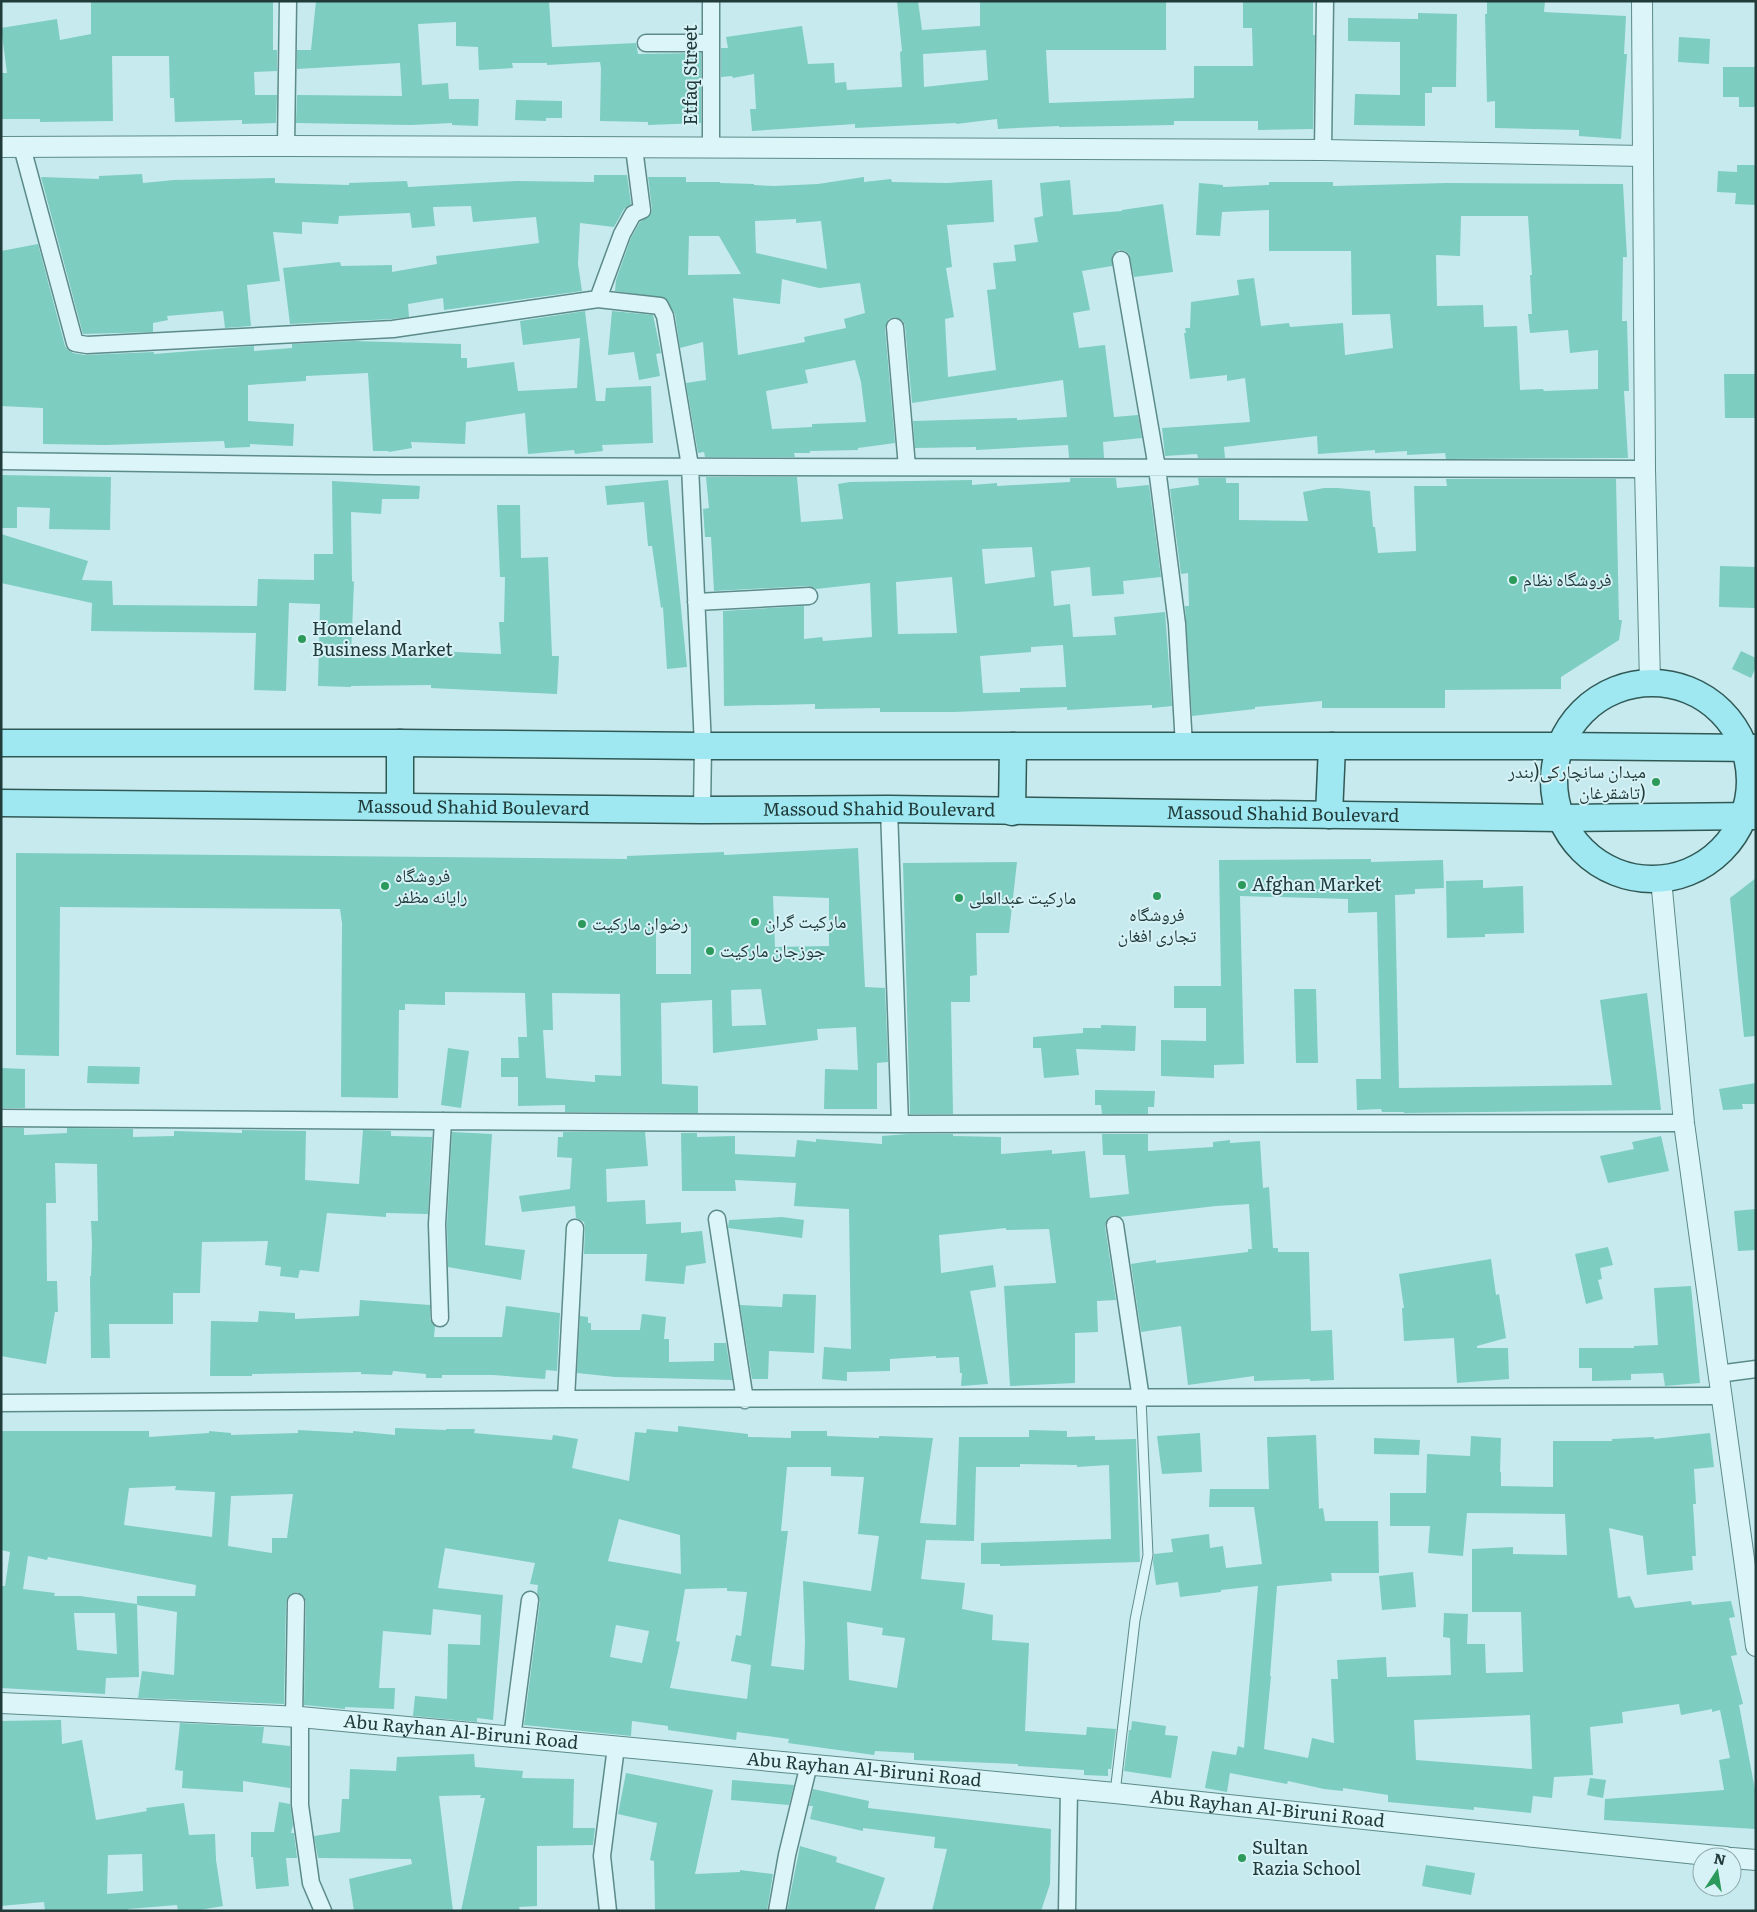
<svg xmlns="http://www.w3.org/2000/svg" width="1757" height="1912" font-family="Literata,'Noto Naskh Arabic',serif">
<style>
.building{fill:#7dcdc1;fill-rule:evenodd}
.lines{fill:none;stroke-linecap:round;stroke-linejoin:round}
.service-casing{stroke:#5c8b89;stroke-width:11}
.minor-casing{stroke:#5c8b89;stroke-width:19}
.tertiary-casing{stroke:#5c8b89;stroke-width:22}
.primary-casing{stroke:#305955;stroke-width:29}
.service{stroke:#dbf5f9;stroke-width:9}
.minor{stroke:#dbf5f9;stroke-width:16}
.tertiary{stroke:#dbf5f9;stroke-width:20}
.primary{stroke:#a0e8f1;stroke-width:26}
.poi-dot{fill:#2c9a5b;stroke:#d7f2f6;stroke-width:2}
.labels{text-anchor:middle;stroke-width:4;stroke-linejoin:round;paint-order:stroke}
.street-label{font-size:18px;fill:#203b39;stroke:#d7f2f6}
.poi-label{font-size:18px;fill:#203b39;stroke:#d7f2f6;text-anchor:start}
</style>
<rect width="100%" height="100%" fill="#c7eaef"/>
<path class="building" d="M91,1H273V50H277V71L254,72L255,95H277L276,123L242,124V120L175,122L174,98H170L169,56H112L113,121L40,122V119H1V73H7L1,28L57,19L60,40L91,34Z
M316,1H549L552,47L636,43L638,54L701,53V123L648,125V122L600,121L601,68L600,62L547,65V63H512L513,68L479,70L478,47L456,46V22L418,24L422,85L448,83L449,99H479L478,126L452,125V123L411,125L296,123L297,95L402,96L400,63L297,69V50H311Z
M897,1H918L922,30L980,26V1H1166V50H1046L1049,103L1194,98V66H1253L1252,28H1243V1H1313V35H1315L1313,129L1258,130V121H1174V125L1059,127V126L998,129L997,119L956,124V123L855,128V124L752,131L750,109H756L754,74L733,78L732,76L721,77V48H728L726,37L802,26L808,64L834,63L835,83L846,82L847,90L902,87L900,52L902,51ZM986,50L988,80L924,87L923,54Z
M1487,1H1545L1544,12L1626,16L1624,54H1627L1621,139L1579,136V130L1495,128V101L1487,102L1485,14H1487Z
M1418,13L1457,14L1456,87H1432V93H1425V126L1354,125L1355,94L1400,95V42L1348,41V18L1418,19Z
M1679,37L1710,39L1709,64L1678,62Z
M1723,67H1756V107H1739V97H1723Z
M516,100L562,101V118H546V121L515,120Z
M1737,165H1756V205L1735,204L1736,193L1717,192L1718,171L1737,172Z
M142,174L143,183L174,180L275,178V183L349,185V183L407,181L408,187L516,181L594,182V175H627L631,204L624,209L614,227L580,223L578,264L582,291L444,310L443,298L408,304L409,317L392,319L290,324L283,268L340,262L341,266L392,265V272L437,264L436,256L539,243L536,217L473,222L471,206L433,207L435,226L412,228L410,213L339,216L338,224L302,222V234L273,232L280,281L247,285L251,326L225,328L223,311L167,316L168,320L153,323V332L83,334L41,177L99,179V176Z
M648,177H686V182H720V183L754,184V185L774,186L818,184L864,177V182L891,179L892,182L947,183L992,180L994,222L947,225L952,267L946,268L954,317L945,319L948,377L996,370L987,290L996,289L993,263L1016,261L1014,245L1038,242L1034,218L1043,216L1040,183L1070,180L1073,215L1122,211V210L1163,204L1173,272L1134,277L1129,254L1125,251L1119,250L1112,256V266L1082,271L1090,310L1073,313L1079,348L1105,345L1114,417L1138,415L1142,438L1103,442L1104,458H1069L1068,445L976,450V447L915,448L913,421L1017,418V420L1067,417L1063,380L912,403L905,326L903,321L895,317L889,319L885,328L895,443L858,448V450L810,451V453H794L795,457H705L704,452L698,453L686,383L706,380L703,342L680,348L675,314L665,298L615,291L616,280L631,238L640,222L651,214L652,209ZM796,219V223L821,221L827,269L756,253L755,221ZM689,236H719L741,274L688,275ZM782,279L819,288L860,283L865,313L844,319L846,328L804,337L805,342L738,355L733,298L780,304ZM855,360L861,382L866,422L812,424V427L772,429L766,391L808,383L805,370Z
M1269,182H1333V186L1447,183L1623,184L1627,257H1623L1622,321H1627L1629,391H1624L1628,458L1446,459L1445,453L1407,455V451L1375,453V450L1318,454L1317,436L1224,447L1225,458H1198L1197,454L1165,456L1162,428L1250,422L1245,378L1227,381V375L1190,379L1184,333H1186L1185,328H1190L1191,302L1239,295L1237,280L1254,278L1261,326L1289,323L1290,327L1343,323L1345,355L1393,348L1390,314L1352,315L1351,251H1269V210L1222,212L1220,236L1196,235L1199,183L1223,185V187L1269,185ZM1461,216H1528L1532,275H1530L1532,314H1528L1530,333L1568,330L1570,353L1598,350V389L1544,391L1543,389L1520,390L1517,326L1484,327L1483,305L1437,306L1436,255L1460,256Z
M38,244L65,346L68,350L73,353L85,355L154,352V354L254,346V351L292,348V344L353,341L461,344V358H467V368L514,362L518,391L577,388L580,338L523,345L520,321L585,311L596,401H605L606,388L651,386L653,443L602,445L603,451L575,454L574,450L528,454L525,413L466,422L465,444L411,442L412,448L389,452L388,451H373L368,373L306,376V381L248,385V421L294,424L293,446L250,444V447L225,448L224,441L106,445L43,444V408L1,406V251Z
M612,311L653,315L661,353L656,354L660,376L639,380L634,352L608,355Z
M1724,374H1756V418H1725Z
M1,475L111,477L110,530L49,529L50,508L17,507V528H1Z
M706,477H797L801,522L843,519L838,484L850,482L972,480V485L997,483V486L1070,482V478H1116L1117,488L1149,485L1161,577L1123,581L1124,594L1092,596L1090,567L1051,571L1054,606L1070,604L1073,637L1116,635L1114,617L1165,612L1172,706L1152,708V705L1067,710V707L954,712H880V708L815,709V704L724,706L723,611L804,606V639L822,637L823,641L872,637L870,583L816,589L808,586L714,591L711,537H705L703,509L709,508ZM1032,547L1035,577L985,584L982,549ZM952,577L957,633L898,634L896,582ZM1063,645L1066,687L1020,688V692L983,693L980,656L1031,652V647Z
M1198,478H1226V483H1239V520L1308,521L1303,492L1324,488H1338L1370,491L1373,527H1375L1378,553L1416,551L1414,486H1447L1446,479H1616L1619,620H1622L1619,640L1561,677V689L1445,690V708H1322V701L1255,707V709L1192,716L1185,606H1189L1188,573L1181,574L1170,489L1199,485Z
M668,480L687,667L667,669L663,607L661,608L652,546H648L644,502L607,505L605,486Z
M332,481L420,486L419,499H382L381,514L351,512L352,581L354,582L351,655L432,654V651L501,654L499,622H504L505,577H500L497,505H520L521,558L548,557L552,656H559L557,694L431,688V685L351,686V687L318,686L320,604L289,603L286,691L254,690L256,633L91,631L92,603L1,583V534L88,561L82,580L112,581L113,605L257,606L258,579L314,580V554H333Z
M1720,566L1756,567V608L1719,607Z
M1741,651L1756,658V667L1751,678L1732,669Z
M858,848L865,987L885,988L888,1062L877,1063V1109H824L825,1069L858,1070L856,1027L817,1029L818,1040L713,1053L712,1000L661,1003L662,1084L698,1086V1113L565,1112V1105L518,1106V1077H501V1058H519L518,1037H527L525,993L445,992V1005L405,1004V1010H399L398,1098L341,1097L342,923L340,909L60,907L59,1056L16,1055V853L627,859V856L724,852V855ZM773,896L829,898V946L775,947ZM691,927V974H656V928ZM761,989L766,1025L732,1026L731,990ZM552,993L620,994L621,1076L595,1075V1082L546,1078L543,1030H553Z
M1371,859V862L1443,860L1444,888L1415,889V894L1395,895L1399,1088L1612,1085L1600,1000L1647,993L1661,1110L1404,1113V1112H1382L1381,1109L1357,1110L1356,1079H1381L1377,912L1348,913V899L1240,896L1244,1064L1214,1065V1078L1161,1076V1040L1206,1041V1008H1174V986H1221L1219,860Z
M1017,862L1009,933H976L977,975L970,976V1002H951L953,1114H910L903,863Z
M1756,878V1036L1744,1037L1730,898Z
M1483,880V888L1523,886L1524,933L1485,934V937L1447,938L1446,881Z
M1294,989H1316L1318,1063H1296Z
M1101,1025L1136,1026L1135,1051L1076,1049L1079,1075L1044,1078L1041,1048H1033V1037L1083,1033V1028H1101Z
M448,1048L469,1051L461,1108L441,1105Z
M88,1066L140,1067L139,1084L87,1083Z
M1,1068L25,1069V1108H1Z
M1756,1083V1104H1742L1743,1109L1723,1110L1719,1089Z
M1095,1090L1155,1091L1154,1107H1148V1114H1102L1101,1105H1095Z
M1,1128H24V1135L67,1133V1128L133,1129V1137L174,1136V1131L242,1133V1130L306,1131L305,1180L359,1184L363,1130L391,1131V1136L432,1137L428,1214L386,1213V1217L327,1213L319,1272L300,1270L298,1278L280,1276L281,1267L265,1265L268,1241L202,1242L200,1293H173V1324H109L110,1358H91L90,1276H91L92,1243L91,1221H98L97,1164L55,1163L56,1203H46L47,1281H57L58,1312H55L46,1364L1,1356Z
M452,1132L492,1134L485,1245L525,1250L521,1280L448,1267L447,1224Z
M563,1132H645L648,1166L606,1169L607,1202L645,1200L646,1224L681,1222V1233L702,1231L706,1263L686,1266L684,1284L645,1281L647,1254H584L585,1228L584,1222L576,1218L575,1206L522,1212L519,1196L570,1189L572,1158L557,1157L558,1137H563Z
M681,1133H697V1137L735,1136V1154L795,1157L797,1140L816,1142V1139L882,1144V1136L908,1134H953V1136L1001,1137V1154L1052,1150V1154L1085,1151L1090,1198L1129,1194L1125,1155H1103L1102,1134H1148V1151L1213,1147V1142L1230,1140V1143L1260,1141L1263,1188L1269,1187L1273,1248H1278V1252H1309L1311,1331L1332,1330L1334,1380L1310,1381V1379L1254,1381V1376L1188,1385L1181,1326L1141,1332L1131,1264L1156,1260V1263L1248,1252V1249H1252L1249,1204L1216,1206L1120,1217L1114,1215L1108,1218L1105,1226L1116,1300L1097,1301L1098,1332L1075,1333V1383L1010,1386L1004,1286L1056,1283L1049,1229L1006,1230V1228L939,1235L941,1273L993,1265L996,1287L970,1291L988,1384L961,1386L962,1373H960L959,1357L936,1358V1356L890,1359V1371L847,1372V1381L822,1379L824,1347L851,1349L849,1209L794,1206L796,1183L735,1180L736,1191H682Z
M1661,1136L1669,1171L1608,1183L1600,1156L1634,1149L1632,1142Z
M1756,1209V1250L1738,1251L1734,1211Z
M782,1217L804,1220L802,1238L728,1228L729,1220Z
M1608,1247L1613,1265L1600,1268L1602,1279L1598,1280L1603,1299L1586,1304L1575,1254Z
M1491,1259L1496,1295L1499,1294L1506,1338L1477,1346V1348H1508L1509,1379L1457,1383L1454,1338L1404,1341L1402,1308H1404L1399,1274Z
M1691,1286L1700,1383L1665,1386L1663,1373L1631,1374V1380L1592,1381V1368H1579V1348H1634V1346L1658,1345L1654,1288Z
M783,1294L816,1295L814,1353L769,1351L768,1379H752L740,1305L782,1307Z
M360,1300L430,1305V1319L435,1326L434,1337H502L506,1306L560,1313L557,1371L546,1370L545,1379L493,1375H442V1378H426V1374L393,1371L392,1375L361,1374V1372L252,1374V1376H210L211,1321L258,1322L259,1311L295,1313V1319L359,1316Z
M642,1314L666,1317L664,1339H669V1362L714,1361V1343H726L732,1380L615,1377L577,1373L580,1316L588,1317V1323H591V1330H640Z
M678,1426L748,1434V1437L791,1438V1431H827V1436L879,1438V1436L933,1438L920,1523L956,1525L959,1437H1029V1430L1067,1431V1437L1095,1436V1440L1136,1439L1140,1562L1000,1566V1564H981V1543L1111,1539L1109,1465L1077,1467V1465L1020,1464V1467H976L974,1541L926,1540L921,1579L965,1583L962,1609L993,1615L992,1640L1029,1643L1025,1731L1086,1735L1087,1727L1116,1729L1111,1769H1108V1776L1084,1775V1770L1018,1766V1764L914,1760V1753L875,1751L874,1755L788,1743L789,1739L737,1732L736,1740L668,1730V1726L632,1721L631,1736L524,1725L540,1601L537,1593L538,1585L530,1584L535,1563L445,1548L438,1588L503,1595L493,1720L477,1718V1722L413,1716L415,1696L447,1699L448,1644L480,1645L481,1615L433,1609L431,1635L383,1631L379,1688H395L394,1709L345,1707V1709L304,1705L306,1602L304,1597L297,1592L291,1594L286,1602L284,1704L138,1698L142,1671L174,1675L177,1612L137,1605L139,1677L106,1678L105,1694L1,1688V1586H5L10,1552L1,1550V1431H149V1437L209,1433V1431L231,1433V1435L298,1433V1430L353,1433V1431L395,1435V1428L446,1430V1429H475L474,1433L552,1440L553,1435L578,1439L572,1468L629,1481L635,1432L646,1433L647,1429L678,1432ZM787,1467H831V1476L864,1477L858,1534L879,1536L871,1591L803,1581L805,1642L804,1670L771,1666L788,1531H781ZM176,1486L175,1490L215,1492L212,1537L124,1525L129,1488ZM293,1494L287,1538H272V1553L228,1546L231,1496ZM619,1519L680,1535L681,1574L608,1561ZM28,1556L47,1560L48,1557L196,1585L195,1596H137V1604L80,1596H54L55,1593L23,1589ZM727,1588V1591L747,1592L741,1636L736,1635L731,1661L751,1665L747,1699L670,1688L680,1642L676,1641L685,1589ZM74,1613H115L117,1654L77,1650ZM847,1622L883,1628L882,1635L905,1638L897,1688L849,1680ZM616,1625L649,1631L642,1663L610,1657Z
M1200,1433L1202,1472L1162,1474L1157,1436Z
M1710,1433L1714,1467L1694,1469L1696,1504H1693L1696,1556H1692L1693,1570L1647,1575L1643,1536L1609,1528L1618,1598L1630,1596L1635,1608L1691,1601L1692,1605L1731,1601L1735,1617L1729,1618L1737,1655L1731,1656L1743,1704L1739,1705L1756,1795V1829L1604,1820L1605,1799L1724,1790L1719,1760L1730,1758L1720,1710L1712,1712V1709L1681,1715L1679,1704L1622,1712L1623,1723L1590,1727L1593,1775L1554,1777L1552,1798L1533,1796L1531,1813L1474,1807V1810L1388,1802V1795L1343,1788V1791L1324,1789L1288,1781L1287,1784L1230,1773L1227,1792L1205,1788L1212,1751L1236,1755L1238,1746L1244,1748L1258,1586L1221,1590V1592L1180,1597L1178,1582L1156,1585L1153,1562L1154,1554L1173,1552L1171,1539L1209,1534L1210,1548L1223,1546L1226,1568L1262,1564L1254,1507H1209L1210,1489H1269L1267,1437L1316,1435L1319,1509L1323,1508L1325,1521H1378L1379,1573H1331L1332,1581L1277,1586L1270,1676H1271L1264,1749L1308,1758L1312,1738L1334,1743L1331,1679H1338L1337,1660L1386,1657L1387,1677L1451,1675L1450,1638L1443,1637L1444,1613L1468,1614L1467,1644H1485L1486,1673L1523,1672L1521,1612H1472V1549L1513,1547V1554L1567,1555L1565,1514L1467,1513L1463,1556L1428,1553L1430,1526H1390V1493H1426L1427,1454L1470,1456L1471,1436L1501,1438L1500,1472H1501V1486L1553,1487V1441H1612V1439L1654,1437V1439ZM1530,1715L1532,1769L1416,1760L1414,1720Z
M1374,1438L1420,1440L1419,1455L1374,1454Z
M1413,1572L1416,1607L1382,1610L1379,1576Z
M61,1720L62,1744L82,1740L96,1820L147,1811L146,1808L184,1803L189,1835L215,1834L216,1860L223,1906L193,1911H178L177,1905L128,1909V1911H45L44,1902L1,1906V1721ZM142,1854L143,1891L107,1894L108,1855Z
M1132,1721L1166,1726L1165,1735L1178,1736L1171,1778L1124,1771L1129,1730H1131Z
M180,1723L264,1727L262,1743L290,1746V1788L243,1781V1792L182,1788L183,1771L175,1770Z
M474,1754L475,1767L523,1771L522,1778L574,1779L573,1828H595L593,1845L537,1846V1906L519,1907L520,1911H461L485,1798H480L481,1795L439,1796L453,1911H354L349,1879L412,1864L411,1859L318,1858L314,1836L340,1832L342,1799H349L350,1769L396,1771L397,1757Z
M626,1773L713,1790L695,1874L740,1872V1870L773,1874L767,1911H655L654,1861L650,1860L657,1823L618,1814Z
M1590,1778L1606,1780L1603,1798L1587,1795Z
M732,1780L794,1785L789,1805L731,1800Z
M813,1789L869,1801L868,1808L1051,1829L1050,1884L1041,1911H932L947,1849L934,1848L935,1837L863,1828V1831L810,1819L813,1806H809Z
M279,1802L290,1804L293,1825L291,1833H294L297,1858H286L289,1886L256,1889L253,1857H251V1832H274Z
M800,1846L837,1857L836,1862L885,1878L874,1911H787Z
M1426,1865L1475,1873L1471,1895L1422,1886Z"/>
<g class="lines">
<defs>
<path id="service" d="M1115,1793L1135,1620L1148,1555L1141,1399"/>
<path id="minor" d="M711,1V148
M646,43H711
M286,146L288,1
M22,147L75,343L87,345L393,329L598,299L660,306L665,316L690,466L703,746L702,810
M1323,150L1325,1
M1121,260L1157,468L1177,624L1184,746
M598,299L622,234L633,214L642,210L634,148
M895,327L907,467
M1,461L375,466L1645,469
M696,602L809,596
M889,809L900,1124
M1,1118L900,1124L1684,1123
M717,1219L745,1400
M1115,1225L1141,1399
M440,1318L437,1224L443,1121
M1718,1374L1756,1369
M566,1399L575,1228
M1,1403L566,1399L1721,1396
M294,1717L296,1602
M300,1717V1805L311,1883L323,1911
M512,1738L530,1600
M608,1911L602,1856L616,1747
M777,1911L787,1855L809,1764
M1067,1911L1069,1789"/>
<g id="tertiary">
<path d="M1642,1L1645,469L1650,682"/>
<path d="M1,147L286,146L1323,150L1643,156"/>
<path d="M1661,879L1684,1123L1756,1646"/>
<path id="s1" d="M1,1703L300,1717L1115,1793L1726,1857"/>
<path d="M1732,1858L1756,1860"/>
</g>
<g id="primary">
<circle cx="1652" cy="781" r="98"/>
<path d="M1,743H400L703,746H1559L1756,748"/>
<path d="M400,743V806"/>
<path id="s2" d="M1,803L702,810L889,809L1560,818L1756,816"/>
<path d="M1012,812L1013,746"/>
<path d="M1329,815L1332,746"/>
</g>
</defs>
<use href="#service" class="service-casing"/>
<use href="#minor" class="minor-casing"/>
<use href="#tertiary" class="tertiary-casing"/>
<use href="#primary" class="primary-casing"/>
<use href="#service" class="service"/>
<use href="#minor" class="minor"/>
<use href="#tertiary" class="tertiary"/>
<use href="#primary" class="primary"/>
</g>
<g class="poi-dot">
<circle cx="1513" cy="580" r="5"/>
<circle cx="302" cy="639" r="5"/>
<circle cx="1656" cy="782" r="5"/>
<circle cx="1242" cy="885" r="5"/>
<circle cx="385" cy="886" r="5"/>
<circle cx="1157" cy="896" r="5"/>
<circle cx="959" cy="898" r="5"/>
<circle cx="755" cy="922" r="5"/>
<circle cx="582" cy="924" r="5"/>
<circle cx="710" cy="951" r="5"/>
<circle cx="1242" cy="1858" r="5"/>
</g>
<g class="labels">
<g class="street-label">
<text transform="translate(691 75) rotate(-90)" y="6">Etfaq Street</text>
<text dy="6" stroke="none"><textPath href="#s2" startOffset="472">Massoud Shahid Boulevard</textPath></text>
<text dy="6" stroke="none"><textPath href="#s2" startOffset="878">Massoud Shahid Boulevard</textPath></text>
<text dy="6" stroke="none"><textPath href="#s2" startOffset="1282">Massoud Shahid Boulevard</textPath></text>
<text dy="6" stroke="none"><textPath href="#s1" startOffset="461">Abu Rayhan Al-Biruni Road</textPath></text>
<text dy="6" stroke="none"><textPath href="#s1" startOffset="866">Abu Rayhan Al-Biruni Road</textPath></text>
<text dy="6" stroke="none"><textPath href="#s1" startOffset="1271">Abu Rayhan Al-Biruni Road</textPath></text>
</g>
<g class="poi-label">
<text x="1523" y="586">فروشگاه نظام</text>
<text x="312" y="635">Homeland<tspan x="312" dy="21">Business Market</tspan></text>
<text x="1646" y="778" text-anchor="end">میدان سانچارکی(بندر<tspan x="1646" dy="21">تاشقرغان)</tspan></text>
<text x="395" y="882">فروشگاه<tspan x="395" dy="21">رایانه مظفر</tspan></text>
<text x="1252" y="891">Afghan Market</text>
<text x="969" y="904">مارکیت عبدالعلی</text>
<text x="1157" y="921" text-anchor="middle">فروشگاه<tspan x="1157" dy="21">تجاری افغان</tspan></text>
<text x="765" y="928">مارکیت گران</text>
<text x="592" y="930">رضوان مارکیت</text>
<text x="720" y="957">جوزجان مارکیت</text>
<text x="1252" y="1854">Sultan<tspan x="1252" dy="21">Razia School</tspan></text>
</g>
</g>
<rect width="1757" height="1912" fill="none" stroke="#203b39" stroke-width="5"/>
<g transform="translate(1717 1872) rotate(12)"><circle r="24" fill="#d7f2f6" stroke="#8ea9aa"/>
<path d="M0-4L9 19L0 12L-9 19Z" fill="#2c9a5b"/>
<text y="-8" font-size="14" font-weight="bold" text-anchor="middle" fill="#203b39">N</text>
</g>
</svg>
